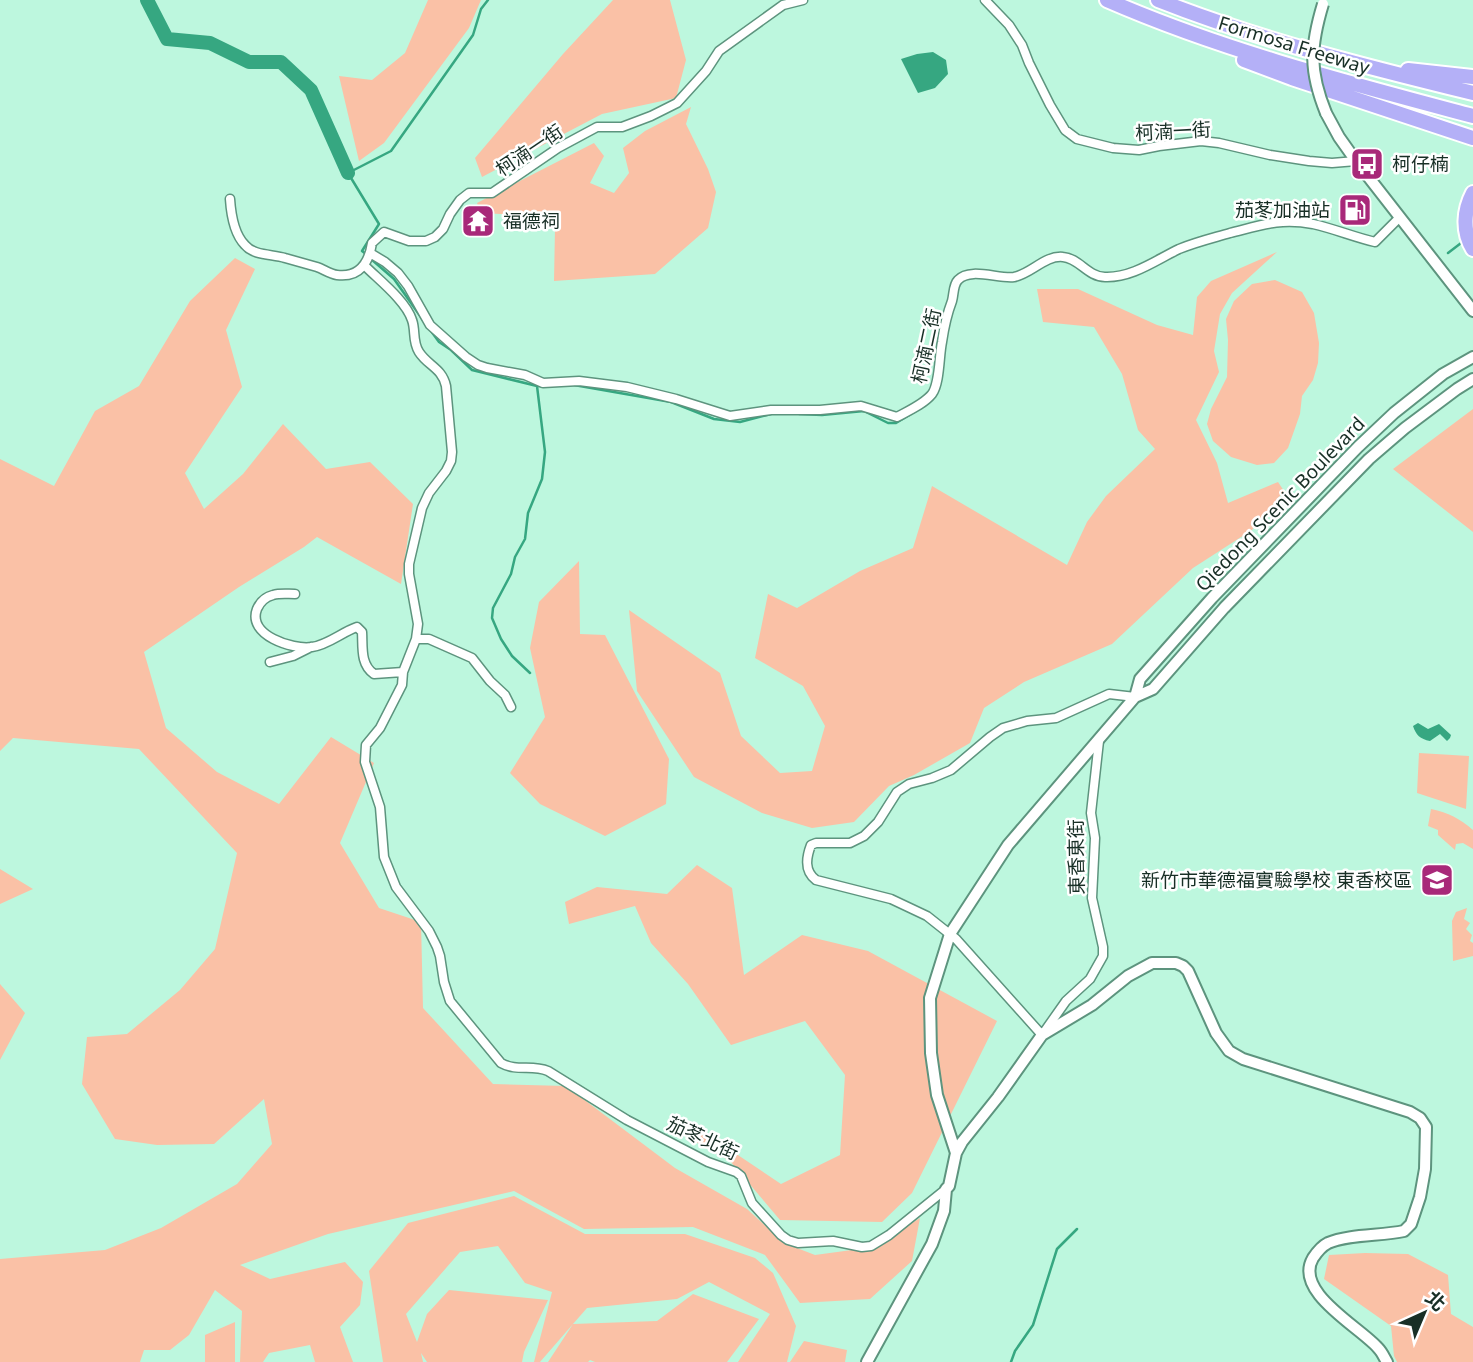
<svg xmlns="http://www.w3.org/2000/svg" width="1473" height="1362" font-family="'Noto Sans','Noto Sans TC',sans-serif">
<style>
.green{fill:#fac1a6}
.water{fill:#36a781}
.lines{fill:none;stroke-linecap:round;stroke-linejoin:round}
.stream{stroke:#36a781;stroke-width:2.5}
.river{stroke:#36a781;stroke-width:14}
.street-casing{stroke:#5d947e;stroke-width:11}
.secondary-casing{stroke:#5d947e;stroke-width:14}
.highway-casing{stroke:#fff;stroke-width:18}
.street{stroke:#fff;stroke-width:8}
.secondary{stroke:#fff;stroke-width:10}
.highway{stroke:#b4b0f7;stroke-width:14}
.secondary-bridge-casing{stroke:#5d947e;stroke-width:14;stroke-linecap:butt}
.secondary-bridge{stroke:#fff;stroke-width:10}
.labels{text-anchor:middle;stroke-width:5;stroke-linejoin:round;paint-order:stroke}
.street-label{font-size:19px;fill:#182f26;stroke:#fff}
.poi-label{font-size:19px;fill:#182f26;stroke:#fff;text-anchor:start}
</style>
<rect width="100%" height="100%" fill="#bdf7de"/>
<path class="green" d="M428,0H481L469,28L384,143L359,161L339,76L372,80L405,53Z
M613,0H670L686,60L676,98L602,114L482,177L475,158L563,54Z
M691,107L686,124L708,169L716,192L708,228L655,274L554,281L555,229L517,215L481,213L477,203L594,143L604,156L590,183L614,193L629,173L623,148L645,131Z
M1277,252L1232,293L1220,314L1214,351L1219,372L1196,420L1217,463L1228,503L1278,482L1284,491L1252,530L1193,568L1112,644L1024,682L984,708L970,743L914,775L889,786L854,822L812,828L762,813L694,777L637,691L629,610L720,673L741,736L780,773L812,771L825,726L803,686L755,658L768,594L797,608L860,571L913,548L932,486L1067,565L1087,522L1106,496L1155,449L1138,430L1122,374L1094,327L1043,322L1037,289H1078L1157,325L1193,335L1197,297L1211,281Z
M235,258L255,269L226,330L242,387L185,473L204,509L243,474L283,424L326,469L370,462L413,504L401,584L317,537L304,547L239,587L144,652L166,728L217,772L279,804L331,737L374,763L340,843L379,908L421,922L423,1008L493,1084L566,1086L675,1168L747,1209L784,1243L815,1255L874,1247L920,1218L912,1261L870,1299L800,1303L765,1255L693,1227L584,1229L514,1191L328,1234L240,1265L270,1279L345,1262L363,1282L360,1305L340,1327L353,1362H315L310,1345L269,1353L263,1362H240L242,1311L215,1290L189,1335L170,1350H144L140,1362H0V1259L105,1250L161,1228L237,1184L272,1144L264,1099L214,1144L157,1145L115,1139L82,1084L87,1037L127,1034L180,990L215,949L237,853L139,749L13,738L0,751V459L54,486L95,411L139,386L190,301Z
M1275,280L1302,292L1314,313L1319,343L1318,363L1313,380L1302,396L1300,414L1288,448L1274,463L1257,465L1231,457L1213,441L1207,424L1211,409L1227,377L1228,340L1226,319L1234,301L1252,284Z
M1473,409V532L1393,469Z
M579,561L580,634L605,635L669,759L666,804L605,836L540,804L510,773L545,717L530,648L539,602Z
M1419,753L1469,756L1466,809L1417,793Z
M1431,809C1449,813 1459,818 1473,830V849L1463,843L1456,844L1455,850L1438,835V830L1428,826Z
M697,865L732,888L744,975L802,935L868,951L997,1021L912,1193L882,1222L780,1220L730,1161L683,1135L684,1130H688L714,1139L781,1184L840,1155L845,1075L805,1021L731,1045L688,984L651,943L635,906L569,924L565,902L597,887L667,894Z
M0,869L33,889L0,904Z
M1467,908L1464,919L1470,923L1466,929L1472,935L1470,941L1473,943V956L1453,961L1452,921L1456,912Z
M0,984L25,1013L0,1060Z
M514,1196L585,1234H685L755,1258L773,1273L796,1326L787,1362H738L770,1314L709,1282L677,1299L587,1308L573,1324L657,1321L693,1294L759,1319L727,1362H595L590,1360L588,1362H548L573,1324L540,1362H534L552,1292L525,1283L498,1246L460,1252L406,1314L417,1342L427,1314L449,1290L548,1300L524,1352L522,1362H427L421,1353L423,1362H383L369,1271L408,1223Z
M1365,1253L1408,1254L1448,1275L1451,1314L1473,1327V1362H1397L1394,1356L1391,1326L1324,1279L1329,1255Z
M235,1322V1362H205V1335Z
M804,1341L847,1350L845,1362H790Z"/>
<path class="water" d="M933,52L946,60L948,74L935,88L918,93L901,59L917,54Z
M1418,723L1428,729L1439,724L1451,735L1450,738L1447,741L1440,734L1430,741C1420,739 1416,735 1413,726Z"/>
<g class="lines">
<path class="stream" d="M1448,253L1465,240
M366,254L362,251L379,224L348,173L391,151L473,35L481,9L488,0
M371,259L394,279L423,320
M431,331L439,342L451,350L472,370L537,386H543
M574,385L671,402L714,419L740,422L771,414
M799,414L822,415L864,411L888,423H896L921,408
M530,673L512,656L501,639L492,618L493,608L511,574L515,557L525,539L528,513L542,479L545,452L537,386
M1011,1362L1015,1351L1033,1325L1057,1249L1077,1229"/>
<path class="river" d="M147,0L167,39L210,43L249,62H281L311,90L348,173"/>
<defs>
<path id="street" d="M985,0L1009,25L1022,45L1029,63L1050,105L1065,130L1077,139L1113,148L1139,150L1159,146L1201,141L1219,143L1270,155L1309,161L1332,163L1356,161
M230,199C231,214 234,234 245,245C254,256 273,254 285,258C296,261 306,264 317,267C323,269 330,274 337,275C360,278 369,262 372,243L384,232L409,241H426L435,237L443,229L450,214L460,200L469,193H492L558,148L597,127H622L651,116L677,103L706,71L719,51L783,5L803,0
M370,253L385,262L398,273L408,286L430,325L466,357L478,365L487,368L525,375L543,383L579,381L627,387L676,399L730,416L771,410H820L861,406L897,417C908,411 924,404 932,394C940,383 939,356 942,342C944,328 947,314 952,301C954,294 953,285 958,280C970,267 998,279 1014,277C1031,274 1045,255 1063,257C1079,258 1088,277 1105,277C1132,278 1156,260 1179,249C1196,242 1213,238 1230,233C1262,225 1280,218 1313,224C1335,229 1354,237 1375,242L1400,217
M365,266C379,280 406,301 412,320C416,331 412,341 419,352C428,366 442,368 446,386L452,452L451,461L446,471L429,493L422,508L409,564V574L418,624L416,639L403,672L402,685L380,728L366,745L365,762L380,807L384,857L396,887L429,931L437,947L440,956L444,982L450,1001L501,1063C517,1072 532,1064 548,1071L627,1120L708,1162L736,1172L741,1176L752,1203L781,1235L788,1240L798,1243L833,1241L862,1247L871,1246L889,1235L946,1189
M295,594C287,594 280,593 273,595C265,597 260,602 257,609C247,635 292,650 312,647C328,645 342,632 357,627L362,632C363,647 360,664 374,674L403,672
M416,639H429L472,658L490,681L505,695L511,707
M270,662L293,656L311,647
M1099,741L1091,813L1095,838L1092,898L1103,947V956L1090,979L1066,1001L1042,1035L956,939L927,916L891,899L816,880C804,871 806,858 811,845L816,843H850L864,836L878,822L897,792L909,784L932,778L951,770L990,737L1003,728L1027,721L1056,718L1109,694L1135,697"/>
<path id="secondary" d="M1326,113L1339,137L1356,161L1473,311
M1135,697L1140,679L1212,598L1358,447L1394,413L1443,374L1473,357
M956,1153L937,1095L931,1053L930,998L950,934L1008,845L1135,697L1153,689L1224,608L1369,459L1405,428L1457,389L1473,379
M867,1362L932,1244L944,1211L946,1189L949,1186L956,1153L962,1142L998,1097L1042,1035L1092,1005L1128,976L1152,963H1176L1183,966L1188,971L1216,1033L1229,1051L1243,1059L1410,1112L1420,1118L1426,1127L1425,1169L1420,1197L1411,1224L1404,1231C1381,1236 1349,1234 1328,1243C1322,1246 1317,1252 1313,1258C1293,1292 1360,1327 1378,1348C1382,1352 1384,1357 1387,1362"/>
<path id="highway" d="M1107,0C1224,51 1349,83 1473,116
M1158,0C1259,40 1367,67 1473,93
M1244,60L1292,78L1473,138
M1408,70L1473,77
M1473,193C1464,210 1462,231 1473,249"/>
</defs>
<use href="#street" class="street-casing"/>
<use href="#secondary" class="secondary-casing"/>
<use href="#highway" class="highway-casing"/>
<use href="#street" class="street"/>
<use href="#secondary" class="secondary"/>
<use href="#highway" class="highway"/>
<defs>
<path id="secondary-bridge" d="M1323,4C1310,47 1309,71 1326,113"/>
</defs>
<use href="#secondary-bridge" class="secondary-bridge-casing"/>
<use href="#secondary-bridge" class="secondary-bridge"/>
</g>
<defs>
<symbol id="bus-square" viewBox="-11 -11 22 22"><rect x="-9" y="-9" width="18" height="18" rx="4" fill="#a82979" stroke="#fff"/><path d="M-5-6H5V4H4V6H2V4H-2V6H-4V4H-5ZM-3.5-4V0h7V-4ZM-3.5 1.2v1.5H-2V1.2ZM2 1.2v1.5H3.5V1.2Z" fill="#fff"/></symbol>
<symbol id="fuel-square" viewBox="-11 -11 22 22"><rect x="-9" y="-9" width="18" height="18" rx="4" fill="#a82979" stroke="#fff"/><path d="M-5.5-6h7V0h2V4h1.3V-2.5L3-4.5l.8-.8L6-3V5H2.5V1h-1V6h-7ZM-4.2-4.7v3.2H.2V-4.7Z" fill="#fff"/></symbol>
<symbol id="temple-square" viewBox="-11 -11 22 22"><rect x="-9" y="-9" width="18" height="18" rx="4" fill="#a82979" stroke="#fff"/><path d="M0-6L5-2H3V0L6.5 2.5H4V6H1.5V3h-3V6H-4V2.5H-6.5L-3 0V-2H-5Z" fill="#fff"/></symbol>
<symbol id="school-square" viewBox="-11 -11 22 22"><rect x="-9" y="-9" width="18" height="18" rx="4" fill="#a82979" stroke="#fff"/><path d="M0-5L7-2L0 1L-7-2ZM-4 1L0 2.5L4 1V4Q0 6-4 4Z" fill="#fff"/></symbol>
</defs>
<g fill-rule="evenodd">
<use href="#bus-square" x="1348" y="145" width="38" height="38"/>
<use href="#fuel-square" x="1336" y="191" width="38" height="38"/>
<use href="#temple-square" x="459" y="202" width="38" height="38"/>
<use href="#school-square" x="1418" y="861" width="38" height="38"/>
</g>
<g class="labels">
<g class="street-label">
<text transform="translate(1294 45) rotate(17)" y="7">Formosa Freeway</text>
<text transform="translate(1173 131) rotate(-3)" y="7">柯湳一街</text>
<text transform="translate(529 150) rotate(-34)" y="7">柯湳一街</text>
<text transform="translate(926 346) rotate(-78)" y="7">柯湳二街</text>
<text transform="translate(1280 504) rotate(-46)" y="7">Qiedong Scenic Boulevard</text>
<text transform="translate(1076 857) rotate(-91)" y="7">東香東街</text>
<text transform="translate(703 1138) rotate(25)" y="7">茄苳北街</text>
</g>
<g class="poi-label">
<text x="1392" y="171">柯仔楠</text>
<text x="1330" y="217" text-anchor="end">茄苳加油站</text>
<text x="503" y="228">福德祠</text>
<text x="1412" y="887" text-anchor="end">新竹市華德福實驗學校 東香校區</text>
</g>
</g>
<g transform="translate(1424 1313) rotate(44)" stroke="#ffffff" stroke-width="5" paint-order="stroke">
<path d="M0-5L12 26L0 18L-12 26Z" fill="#182f26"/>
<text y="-10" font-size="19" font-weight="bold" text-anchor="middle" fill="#182f26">北</text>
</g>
</svg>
